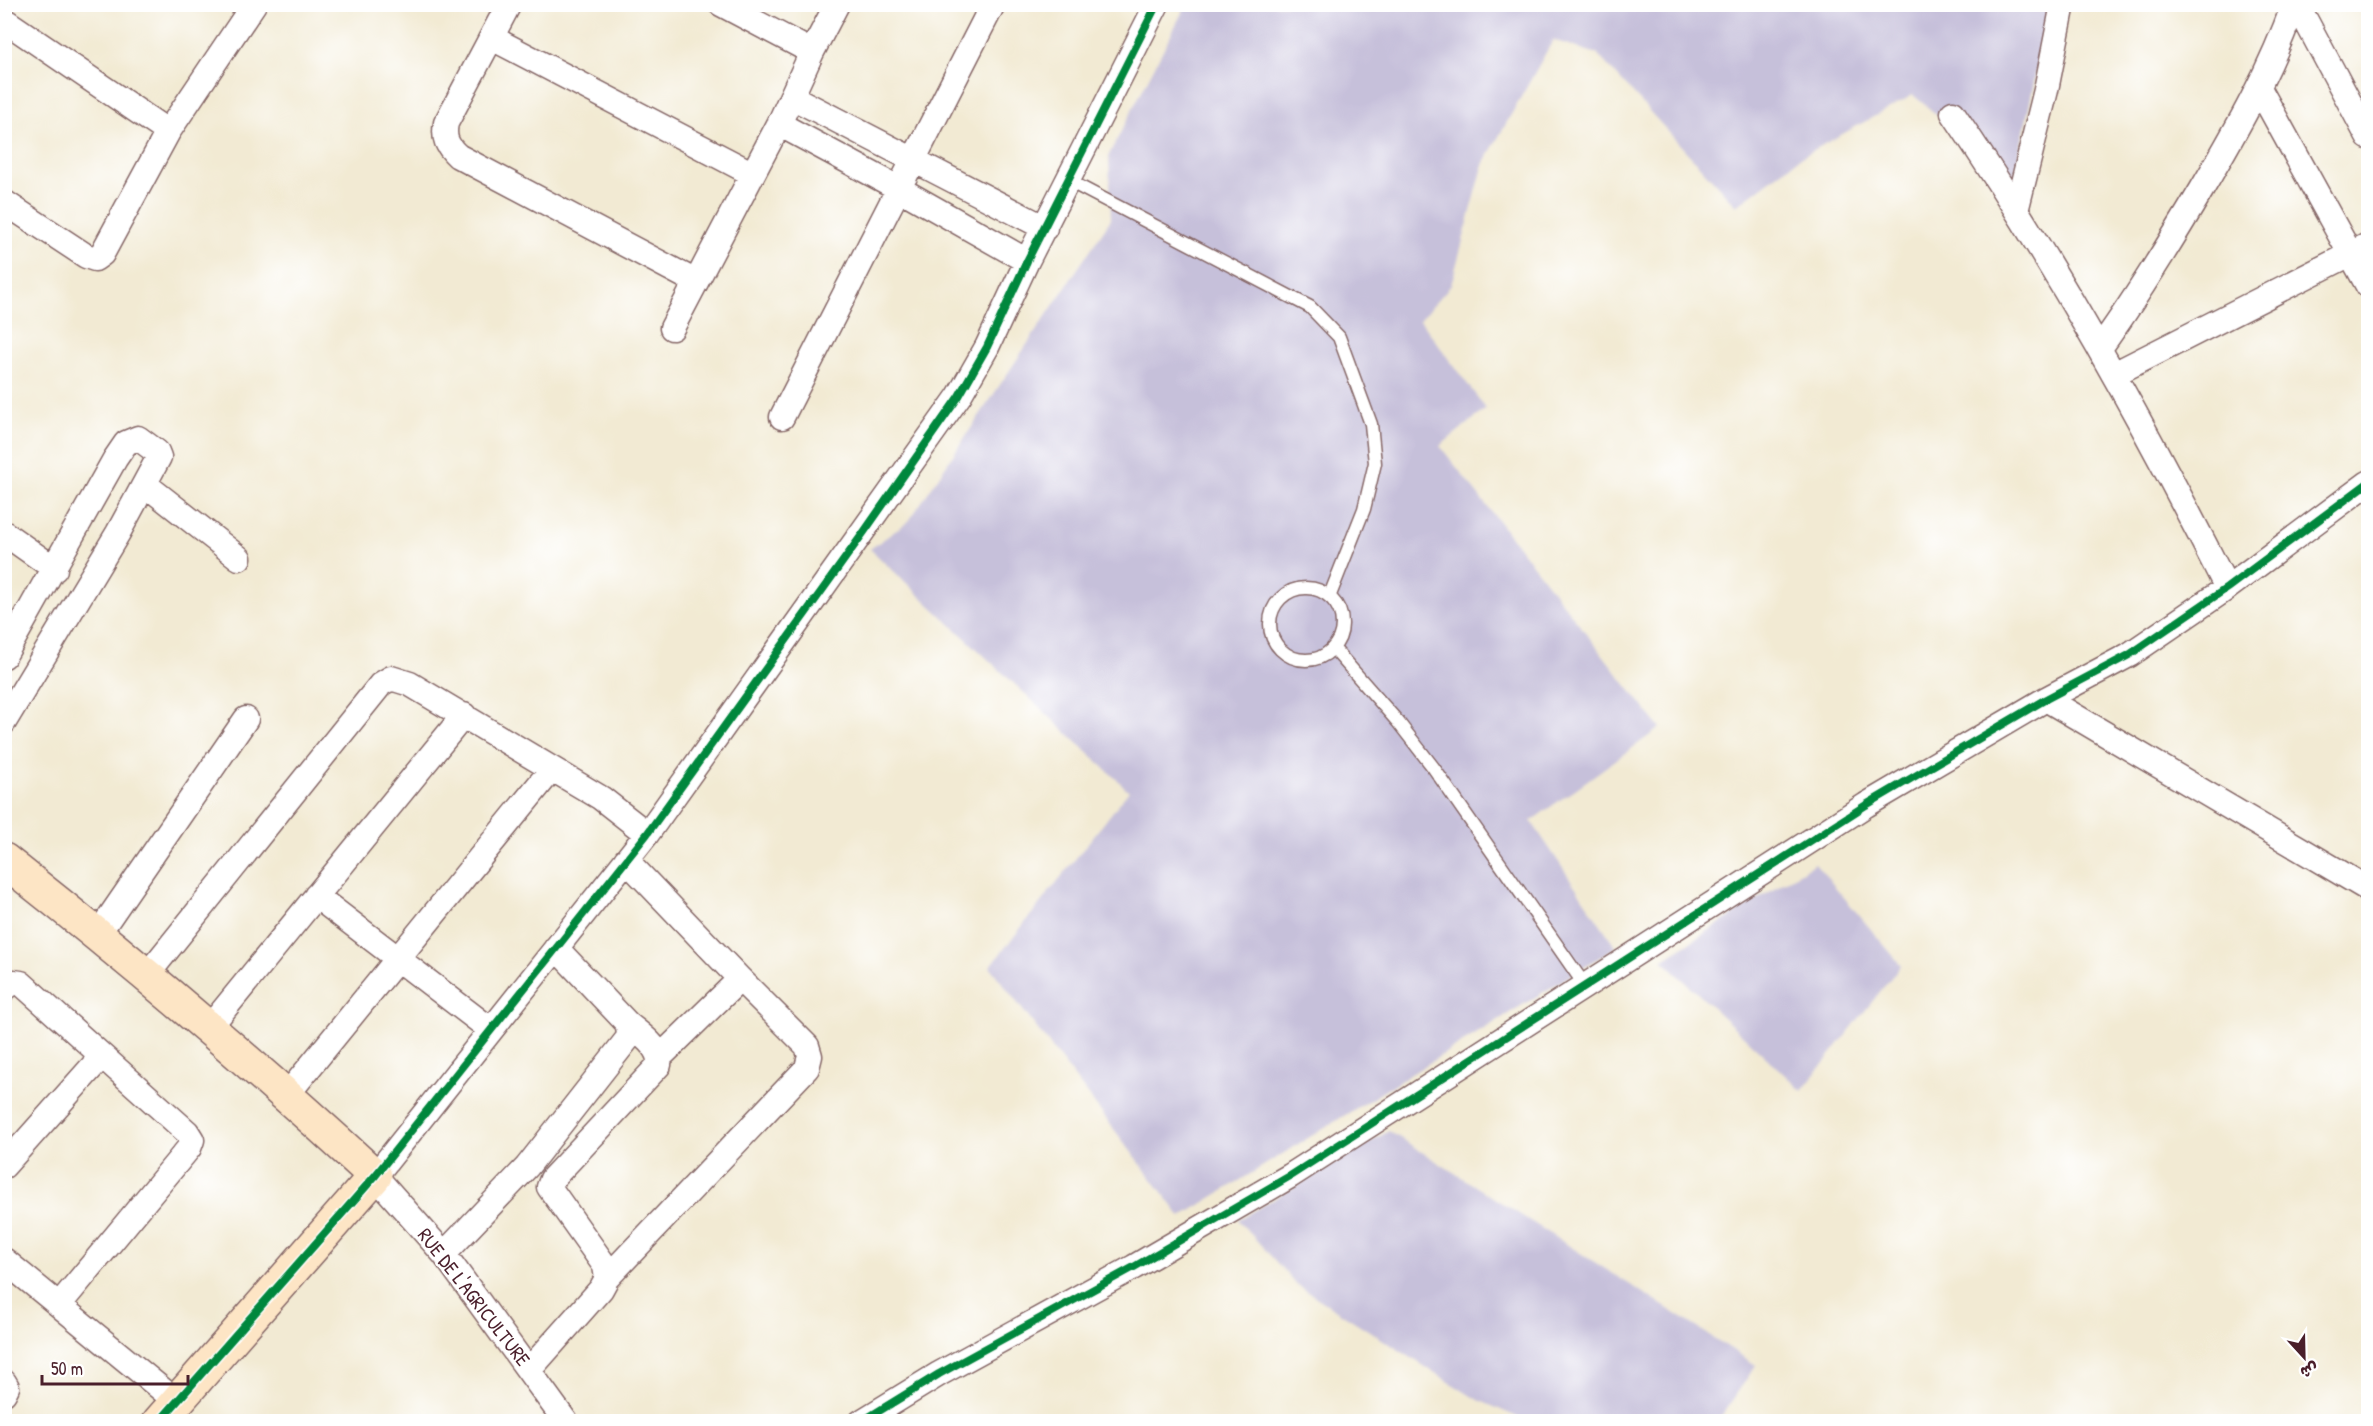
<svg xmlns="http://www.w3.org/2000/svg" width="2373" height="1426" font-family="'Patrick Hand','Playpen Sans Arabic',sans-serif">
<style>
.industrial{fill:#c6c0da}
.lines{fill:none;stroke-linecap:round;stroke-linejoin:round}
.lane-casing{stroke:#856666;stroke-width:15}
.street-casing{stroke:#856666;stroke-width:27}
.secondary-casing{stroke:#856666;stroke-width:36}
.lane{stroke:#fff;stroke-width:12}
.street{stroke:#fff;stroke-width:24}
.secondary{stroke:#fde5c5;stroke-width:33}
.cycleway-casing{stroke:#fff;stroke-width:11}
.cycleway{stroke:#00873e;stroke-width:8}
.labels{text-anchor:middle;stroke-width:5;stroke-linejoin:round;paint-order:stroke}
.street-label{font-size:20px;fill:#4a1f2b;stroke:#fff}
</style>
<rect width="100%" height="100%" fill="#fff"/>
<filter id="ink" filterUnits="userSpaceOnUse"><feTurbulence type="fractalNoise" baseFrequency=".0167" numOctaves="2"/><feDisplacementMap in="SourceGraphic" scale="12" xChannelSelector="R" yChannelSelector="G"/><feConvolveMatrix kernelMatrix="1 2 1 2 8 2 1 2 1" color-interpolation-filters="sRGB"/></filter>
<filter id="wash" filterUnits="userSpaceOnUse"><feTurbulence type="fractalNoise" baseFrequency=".008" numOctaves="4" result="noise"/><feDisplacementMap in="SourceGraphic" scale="24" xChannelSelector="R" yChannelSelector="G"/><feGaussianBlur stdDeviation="1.35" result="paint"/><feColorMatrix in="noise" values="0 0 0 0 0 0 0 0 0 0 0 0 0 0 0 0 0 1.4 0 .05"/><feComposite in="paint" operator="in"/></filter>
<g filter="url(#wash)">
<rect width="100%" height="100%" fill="#f2ead3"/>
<path class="industrial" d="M1186,5H2050L2014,179L1913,95L1801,157L1736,206L1597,54L1553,40L1484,163L1451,285L1420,320L1486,409L1440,446L1660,728L1531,821L1616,947L1181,1217L990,967L1129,791L870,549L909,521L1111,219L1109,155Z
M1815,863L1901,965L1802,1091L1662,960Z
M1389,1131L1756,1365L1718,1421H1526L1476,1399L1297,1285L1238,1220Z"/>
</g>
<g filter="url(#ink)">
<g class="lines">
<defs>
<path id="lane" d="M1069,181L1310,307L1339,337L1371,424L1375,463L1364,509L1330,595
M1270 624a36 36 0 1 1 72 0a36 36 0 1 1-72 0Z
M1334,649L1398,722L1433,767L1586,987"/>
<path id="street" d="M509,4L446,123C443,138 447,146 458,156L696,282
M721,4L812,52
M2297,4L2368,137
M4,20L168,132
M492,38L751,173
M2259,88L2368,286
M792,97L1045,228
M1953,113C2056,265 2144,424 2227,588
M779,124L898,188L1027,261
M4,202L86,256L95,259L102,254L168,132L254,4
M2017,207L2046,90L2063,4
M672,328L779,124L812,52L837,4
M2100,348C2137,297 2170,243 2202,189C2237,129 2271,70 2294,4
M2114,374L2368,245
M782,417L993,4
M146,485L239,558
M4,533L55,569
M4,656L115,459L126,443L138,438L157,452L159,457L118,533L4,722
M2046,699L2368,889
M626,860L740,979L660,1057
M316,896L491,1030
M98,934L246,719
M147,975L381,684L391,678L410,684L601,798L647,834
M4,989L14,982L21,983L187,1132L192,1140L189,1148L59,1305
M208,1029L464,715
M287,1095L552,769
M4,1166L101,1057
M444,1254L527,1167L629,1037L628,1024L556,948
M4,1260L176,1401
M607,1278L807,1068L810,1056L807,1046L740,979
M530,1369L601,1289L607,1278L605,1266L549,1187L552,1179L659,1065C661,1047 641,1035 628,1024
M4,1382L7,1387L4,1393
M566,1422L444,1254L375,1176L647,834L959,396L987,347L1027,261L1157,4
M861,1422L939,1374L1134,1267L1290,1176L1866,805L2046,699L2129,655L2227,588L2368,483"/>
<path id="secondary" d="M4,860C132,961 256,1066 375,1176L159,1422"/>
</defs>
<use href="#lane" class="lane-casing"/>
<use href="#street" class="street-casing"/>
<use href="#secondary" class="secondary-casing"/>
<use href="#lane" class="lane"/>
<use href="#street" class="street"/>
<use href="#secondary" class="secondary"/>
<defs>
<path id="cycleway" d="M159,1422L375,1176L647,834L864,532L959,396L987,347L1027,261L1157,4
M861,1422L939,1374L1134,1267L1290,1176L1866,805L2046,699L2129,655L2227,588L2368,483"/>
</defs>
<use href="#cycleway" class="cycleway-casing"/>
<use href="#cycleway" class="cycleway"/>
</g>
</g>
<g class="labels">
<g class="street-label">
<text transform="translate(474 1297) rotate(52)" y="7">RUE DE L'AGRICULTURE</text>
</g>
</g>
<rect width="2373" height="1426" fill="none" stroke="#fff" stroke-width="24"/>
<g transform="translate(2304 1357) rotate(158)" stroke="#ffffff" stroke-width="4.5" paint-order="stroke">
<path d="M0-4.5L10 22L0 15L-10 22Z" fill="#4a1f2b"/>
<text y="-9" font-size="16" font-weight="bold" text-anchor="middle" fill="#4a1f2b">ش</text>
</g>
<path d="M42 1375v9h146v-9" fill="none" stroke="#4a1f2b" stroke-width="3"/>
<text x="51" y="1375" font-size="18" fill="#4a1f2b" stroke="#ffffff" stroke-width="4.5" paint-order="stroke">50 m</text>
</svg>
